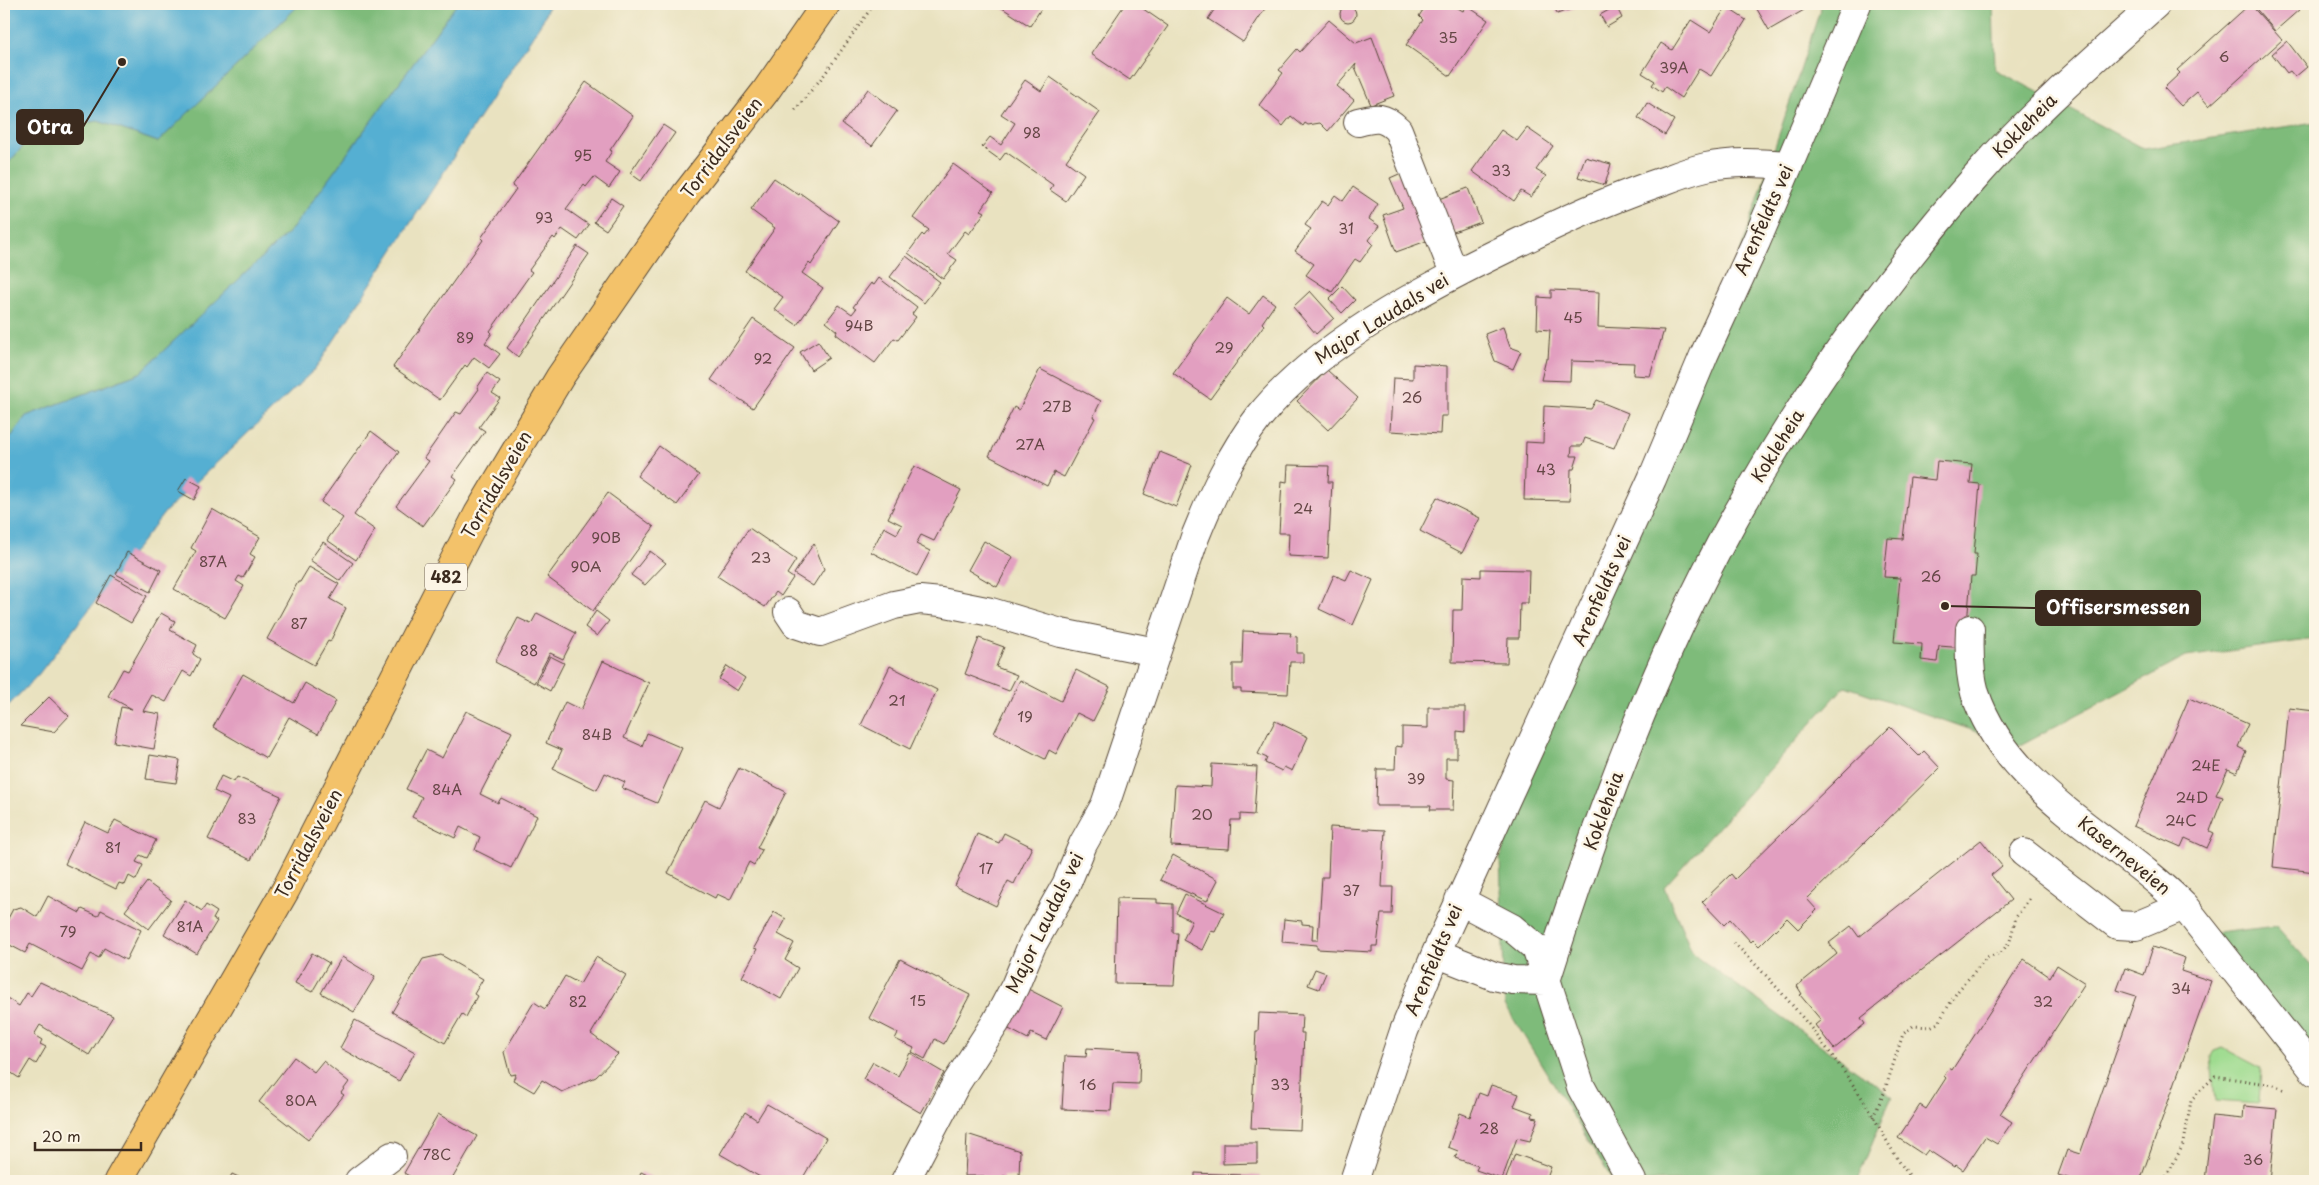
<svg xmlns="http://www.w3.org/2000/svg" width="2319" height="1185" font-family="'Playpen Sans',sans-serif">
<style>
.green{fill:#9edb8f;stroke:#6c8256}
.forest{fill:#7ebb7a;stroke:#5c724c}
.water{fill:#54afd2;stroke:#486c78}
.building{fill:#e29fc0}
.lines{fill:none;stroke-linecap:round;stroke-linejoin:round}
.minor-casing{stroke:#554636;stroke-width:30}
.major-casing{stroke:#554636;stroke-width:30}
.path{stroke:#554636;stroke-width:3;stroke-dasharray:1 4;stroke-linecap:butt}
.minor{stroke:#fff;stroke-width:28}
.major{stroke:#f3c26a;stroke-width:28}
.labels{text-anchor:middle;stroke-width:5;stroke-linejoin:round;paint-order:stroke}
.number-label{font-size:15px;fill:#654746}
.shield{fill:#fcf5e5;stroke:#75675a;stroke-width:1}
.shield-label{font-size:16px;font-weight:bold;fill:#3b2a1e}
.street-label{font-size:18px;fill:#3b2a1e;stroke:#fcf5e5}
.leader{fill:none;stroke:#3b2a1e;stroke-width:2}
.callout-dot{fill:#3b2a1e;stroke:#fcf5e5;stroke-width:2}
.callout{fill:#3b2a1e;stroke:#3b2a1e;stroke-width:2}
.callout-label{font-size:19px;text-anchor:middle;font-weight:bold;fill:#fff}
</style>
<rect width="100%" height="100%" fill="#fcf5e5"/>
<filter id="ink" filterUnits="userSpaceOnUse"><feTurbulence type="fractalNoise" baseFrequency=".02" numOctaves="2"/><feDisplacementMap in="SourceGraphic" scale="10" xChannelSelector="R" yChannelSelector="G"/><feConvolveMatrix kernelMatrix="1 2 1 2 8 2 1 2 1" color-interpolation-filters="sRGB"/></filter>
<filter id="wash" filterUnits="userSpaceOnUse"><feTurbulence type="fractalNoise" baseFrequency=".0096" numOctaves="4" result="noise"/><feDisplacementMap in="SourceGraphic" scale="20" xChannelSelector="R" yChannelSelector="G"/><feGaussianBlur stdDeviation="1.12" result="paint"/><feColorMatrix in="noise" values="0 0 0 0 0 0 0 0 0 0 0 0 0 0 0 0 0 1.4 0 .05"/><feComposite in="paint" operator="in"/></filter>
<g filter="url(#wash)">
<rect width="100%" height="100%" fill="#e9e2c0"/>
<path class="green" d="M2223,1048L2261,1068L2259,1104L2215,1101L2211,1056L2214,1051Z"/>
<path class="forest" d="M300,4H457L292,229L140,373L26,416L4,447V168L38,129L98,121L158,142Z
M1822,4H1993L1995,69L2144,149L2315,122V639L2186,657L2018,746L1845,686L1664,887L1693,954L1892,1096L1857,1180L1859,1181H1613L1505,1005L1500,858L1570,667L1732,277Z
M2276,926L2315,969V1101L2209,934Z"/>
<path class="water" d="M4,4H300L158,142L98,121L38,129L4,168Z
M457,4H549L543,20L316,368L165,512L38,675L4,710V447L26,416L140,373L292,229Z"/>
<g id="blocks">
<path class="building" d="M996,4H1044L1030,26Z
M1125,4H1136L1168,26L1130,80L1091,54Z
M1218,4H1268L1243,42L1208,19Z
M1427,4H1451L1463,11L1467,6L1488,20L1450,76L1406,45L1423,20L1419,16Z
M1554,4H1579L1580,6L1557,14Z
M1754,4H1800L1804,10L1769,30Z
M2250,4L2282,40L2209,106L2197,92L2181,106L2164,88L2180,73L2177,70Z
M2252,4H2295L2300,9L2275,31Z
M1616,6L1622,18L1607,27L1600,15Z
M1340 14a8 8 0 1 1 16 0a8 8 0 1 1-16 0Z
M1726,7L1746,20L1711,76L1699,69L1681,98L1665,87L1662,92L1652,85L1655,81L1642,73L1661,43L1672,50L1691,20L1710,32Z
M1329,20L1356,43L1372,37L1394,96L1371,105L1355,67L1356,64L1337,86L1354,100L1328,131L1320,123L1308,125L1305,123L1303,126L1291,116L1283,126L1259,105L1283,73L1279,70L1297,49L1300,52Z
M2287,41L2307,67L2295,77L2290,71L2287,73L2272,54Z
M1050,77L1100,112L1066,161L1084,174L1066,201L1050,190L1053,185L1006,152L1000,160L982,147L990,137L1001,145L1015,123L1001,114L1025,80L1041,91Z
M586,82L633,116L610,150L612,151L605,162L620,172L609,188L594,177L586,187L584,185L566,209L589,225L578,240L562,229L555,239L553,237L529,270L532,272L490,331L492,333L485,343L500,354L489,368L474,357L467,367L465,365L440,400L393,367L483,240L481,238L516,189L512,186Z
M868,89L897,111L872,146L842,124Z
M1647,103L1674,120L1665,135L1638,118Z
M663,125L675,133L641,181L630,173Z
M1527,128L1553,146L1536,170L1546,176L1531,197L1521,191L1514,201L1472,171L1501,130L1517,141Z
M1585,157L1611,164L1605,185L1578,177Z
M953,164L993,193L981,210L985,212L969,234L965,231L948,254L957,260L943,279L908,253L922,234L924,236L929,230L913,218Z
M1406,171L1432,239L1396,252L1383,215L1403,208L1390,178Z
M774,178L799,195L800,193L839,221L811,265L809,263L802,273L823,288L797,325L774,309L783,297L745,271L775,228L751,210Z
M1353,187L1378,204L1369,219L1379,226L1369,240L1373,244L1360,262L1355,259L1332,292L1306,275L1314,264L1295,251L1311,229L1305,225L1322,201L1328,205L1335,195L1343,201Z
M1468,188L1481,222L1448,234L1436,200Z
M611,198L623,206L606,230L594,222Z
M577,246L589,254L518,357L507,348Z
M906,256L940,282L924,303L890,277Z
M879,278L917,307L912,314L916,317L898,340L894,338L875,363L836,334L837,331L826,322L839,305L852,314L856,309L853,307L871,283L874,285Z
M1342,286L1355,300L1342,313L1329,299Z
M1551,290L1599,292L1598,327L1664,330L1650,376L1633,375L1634,363L1571,361L1570,381L1541,380L1546,359H1548L1550,330L1537,329L1538,297L1551,298Z
M1310,291L1334,318L1316,334L1293,307Z
M1263,295L1275,304L1262,323L1264,325L1210,399L1173,373L1227,298L1249,314Z
M753,319L795,348L753,408L711,380Z
M1503,327L1510,347L1521,351L1513,369L1495,361L1485,334Z
M818,341L829,358L811,370L800,352Z
M1413,364L1447,366V416H1441L1440,434L1390,431L1393,378L1413,379Z
M1040,369L1101,401L1093,417L1095,418L1064,477L1054,472L1047,486L989,456L1014,407L1019,410Z
M1327,370L1358,398L1328,430L1297,401Z
M487,373L500,382L492,393L500,398L479,427L485,431L453,476L457,479L423,526L396,506L429,461L424,458L456,412L461,414L479,389L477,388Z
M1596,400L1628,413L1614,448L1585,438L1582,446H1572L1571,456H1578L1574,469H1571L1570,501L1524,500L1526,442L1543,443L1544,406L1591,409Z
M371,431L399,452L354,515L375,530L356,560L327,540L343,518L321,502Z
M659,446L699,475L677,505L637,476Z
M1160,452L1192,465L1176,507L1144,494Z
M1937,461L1972,464L1970,483L1980,484L1974,554H1977L1975,576H1971L1965,648L1939,646L1937,662L1921,660L1922,644L1894,642L1900,578L1884,577L1888,538L1903,539L1910,477L1935,480Z
M1288,465L1329,466L1328,482H1332L1328,558L1288,556L1289,533H1279L1282,481L1287,482Z
M914,466L961,490L934,541L921,535L916,544L930,551L917,576L871,552L884,527L897,534L902,525L888,518Z
M186,478L201,486L194,500L178,491Z
M608,493L654,527L593,611L547,577Z
M1437,497L1480,518L1462,553L1420,531Z
M212,509L260,537L250,554L255,557L243,578L239,576L236,581L244,586L225,618L174,589L196,551L191,548Z
M749,528L796,560L787,574L793,578L781,596L776,592L765,607L717,576Z
M984,541L1013,557L997,587L968,570Z
M323,542L353,563L340,581L310,560Z
M814,543L824,569L813,586L794,574Z
M650,551L666,563L645,585L631,575Z
M127,552L161,570L150,592L116,574Z
M309,567L339,584L330,599L346,608L330,642L328,641L314,665L267,639L298,582H300Z
M1481,569L1529,570L1528,603H1520L1519,638H1508L1507,663L1452,662L1453,610H1462L1463,576L1481,577Z
M1351,570L1373,580L1353,625L1319,609L1334,575L1346,580Z
M111,575L147,596L131,623L96,603Z
M596,611L609,621L597,636L585,627Z
M161,613L175,621L170,630L197,645L193,654L200,659L191,676L183,671L166,702L152,695L143,711L160,714L154,749L114,742L121,707L132,709L108,696L123,669L128,671Z
M537,613L576,633L563,659L550,653L534,683L495,662L518,618L531,624Z
M1243,631L1291,633L1290,636L1297,637V653H1303V662H1290L1288,694L1241,692V689H1233V664H1242Z
M979,638L1004,647L996,667L1017,675L1009,691L965,674Z
M550,656L564,663L550,691L536,683Z
M603,661L649,683L624,738L642,746L647,733L682,748L657,803L622,788L625,782L605,773L597,790L553,769L562,750L546,743L565,702L581,710Z
M727,666L745,678L737,691L719,679Z
M890,666L937,690L910,749L861,725Z
M1076,670L1110,687L1093,721L1077,713L1056,754L1049,750L1045,759L994,733L1020,680L1061,701Z
M243,674L294,703L305,683L336,701L318,734L289,717L266,758L213,727Z
M49,697L69,716L54,732L20,726Z
M2189,698L2248,724L2238,747L2246,751L2237,773L2228,769L2216,795L2223,797L2210,831L2214,833L2207,848L2185,838L2181,847L2133,826Z
M1428,707H1465V732L1457,731V758H1446V779L1454,780L1453,810H1430L1431,806H1376L1377,769H1395L1396,746L1402,747V727L1428,728Z
M2289,708L2315,711V872L2273,867Z
M466,711L512,732L480,794L498,803L501,798L537,816L511,868L475,850L480,837L460,827L455,838L412,817L422,797L406,789L426,750L442,758Z
M1275,721L1308,737L1292,771L1284,767L1282,771L1265,763L1267,758L1258,754Z
M1890,727L1919,756L1924,751L1940,768L1807,899L1817,910L1798,929L1787,918L1759,946L1753,940L1751,942L1730,919L1724,925L1702,902L1731,874L1735,879Z
M150,755L180,760L176,783L146,779Z
M1212,764L1257,767L1254,815L1240,814V820H1231L1229,849L1171,846L1175,785L1211,787Z
M739,768L786,792L757,848L762,850L754,865L749,862L730,900L717,894L715,898L668,873L705,800L719,807Z
M221,776L234,782L237,777L281,796L251,860L208,839L229,798L214,791Z
M115,820L156,840L147,858L140,855L136,862L143,865L136,880L129,876L125,885L119,883L116,889L65,864L85,822L108,833Z
M1330,827L1385,830L1382,887H1393L1392,914H1381L1377,946H1372V952L1317,949V945L1282,942L1284,919L1302,921V924L1313,925L1312,940H1318L1322,877H1328Z
M1004,833L1032,847L1014,884L1008,881L996,906L955,886L977,834L999,843Z
M1981,840L2002,866L1991,875L2011,900L1861,1018L1865,1024L1834,1049L1815,1025L1821,1020L1800,995L1802,994L1797,986L1837,954L1829,943L1851,926L1859,937Z
M1173,855L1218,880L1207,901L1160,880Z
M147,882L171,900L149,929L125,911Z
M1185,894L1224,913L1215,932L1211,931L1202,950L1183,940L1192,921L1176,913Z
M48,896L80,913L82,909L98,916L101,910L141,930L126,960L104,948L99,958L91,954L82,971L30,944L25,953L4,942V926L13,909L21,907L37,917Z
M1117,898L1157,899V903L1173,904V933H1178L1174,985L1115,984Z
M185,900L202,911L206,905L217,912L213,919L217,921L197,954L164,934Z
M774,912L786,919L778,934L794,943L785,960L798,968L781,999L742,977L757,949L754,948Z
M2153,947L2185,958L2181,971L2211,981L2140,1181H2070L2071,1179L2058,1175L2067,1150L2080,1154L2136,996L2117,990L2125,968L2144,975Z
M312,953L329,963L312,992L295,983Z
M441,955L483,979L474,994L477,996L466,1017L462,1014L445,1043L392,1012L423,959Z
M342,957L375,977L354,1012L321,993Z
M596,957L626,975L591,1034L618,1054L596,1077L562,1092L542,1080L534,1092L513,1080L516,1074L510,1075L504,1052L534,1002L545,1009L565,976L580,984Z
M900,959L970,995L944,1044L935,1039L925,1059L912,1052L914,1048L895,1039L898,1033L869,1018Z
M2024,959L2050,977L2057,965L2085,983L2000,1114L2012,1122L1997,1144L1985,1137L1963,1170L1956,1165L1954,1167L1928,1150L1924,1155L1898,1138L1920,1105L1926,1109L1946,1078L1944,1076L1949,1068L1952,1070Z
M1315,969L1326,973L1319,989L1308,985Z
M40,982L113,1016L89,1055L40,1025L34,1035L42,1040L40,1044L46,1047L36,1064L30,1060L19,1078L4,1068V996L19,1006L27,993L31,996Z
M1028,989L1063,1007L1046,1040L1031,1033L1028,1039L1007,1028Z
M1259,1013L1302,1015L1301,1033H1304L1300,1130L1251,1128L1256,1031H1258Z
M355,1020L415,1052L399,1081L340,1048Z
M1087,1048L1140,1051L1139,1084L1113,1083L1111,1111L1062,1109L1065,1056L1086,1057Z
M910,1053L944,1073L921,1113L863,1079L873,1062L898,1076Z
M294,1057L314,1072L323,1061L349,1082L341,1093L344,1095L308,1140L259,1102Z
M1491,1085L1519,1094L1514,1106L1533,1113L1532,1117L1538,1118L1530,1141L1517,1138L1502,1179L1476,1170L1478,1166L1455,1158L1458,1151L1448,1147L1460,1113L1470,1117L1479,1093L1487,1096Z
M767,1104L826,1138L801,1181L794,1178L792,1181H767L720,1154L745,1112L757,1120Z
M2244,1106L2277,1109L2270,1181H2205L2212,1116L2243,1119Z
M438,1114L477,1136L451,1181H418L404,1173Z
M967,1134L1020,1151L1019,1177L1003,1176V1181H984V1176H965Z
M1223,1143H1257V1163L1223,1164Z
M1515,1154L1551,1167L1546,1181H1505Z
M641,1172L660,1181H637Z
M1195,1173L1261,1176V1181H1195Z
M232,1174L247,1181H228Z"/>
</g>
</g>
<g filter="url(#ink)">
<use href="#blocks" fill-opacity="0" stroke="#554636" stroke-width="1"/>
<g class="lines">
<defs>
<path id="minor" d="M1358,122C1376,117 1384,116 1398,130L1454,273
M788,612L796,624L820,632L894,605L920,600L941,602L991,612L1061,633L1156,652
M1970,629C1969,650 1969,672 1975,693C2007,791 2116,837 2184,906L2315,1072
M2024,853L2117,925L2136,926L2184,906
M1459,900L1512,928L1536,948L1581,1087L1632,1181
M1436,953L1494,976L1513,980L1546,981
M1546,981C1596,823 1653,665 1734,519C1804,395 1887,276 1982,170C2035,110 2097,57 2156,4
M359,1181L392,1156
M905,1181L957,1082L996,1022L1015,986L1032,945L1066,885L1083,844L1105,805L1195,537C1212,495 1231,453 1259,417C1323,337 1443,279 1534,235C1577,214 1621,195 1666,180C1679,175 1693,170 1706,167C1734,161 1760,163 1789,165
M1354,1181L1404,1031L1436,953L1652,479L1704,355L1756,242L1857,4"/>
<path id="major" d="M118,1181L286,889L478,514L560,377L686,194L765,92L826,4"/>
</defs>
<use href="#minor" class="minor-casing"/>
<use href="#major" class="major-casing"/>
<path class="path" d="M795,110L824,75L874,4
M1734,943C1783,990 1826,1044 1864,1101C1881,1128 1893,1157 1914,1181
M1873,1117L1884,1093L1903,1034L1913,1026L1930,1027L1938,1023L1957,992L1987,957L2001,953L2010,941L2016,917L2030,898
M2164,1181L2184,1143L2191,1100L2215,1076L2274,1085L2287,1091"/>
<use href="#minor" class="minor"/>
<use href="#major" class="major"/>
</g>
</g>
<g class="labels">
<g class="number-label">
<text x="1448" y="43">35</text>
<text x="2224" y="62">6</text>
<text x="1674" y="73">39A</text>
<text x="1032" y="138">98</text>
<text x="583" y="161">95</text>
<text x="1501" y="176">33</text>
<text x="544" y="223">93</text>
<text x="1346" y="234">31</text>
<text x="1573" y="323">45</text>
<text x="859" y="331">94B</text>
<text x="465" y="343">89</text>
<text x="1224" y="353">29</text>
<text x="763" y="364">92</text>
<text x="1412" y="403">26</text>
<text x="1057" y="412">27B</text>
<text x="1030" y="450">27A</text>
<text x="1546" y="475">43</text>
<text x="1303" y="514">24</text>
<text x="606" y="543">90B</text>
<text x="761" y="563">23</text>
<text x="213" y="567">87A</text>
<text x="586" y="572">90A</text>
<text x="1931" y="582">26</text>
<text x="299" y="629">87</text>
<text x="529" y="656">88</text>
<text x="897" y="706">21</text>
<text x="1025" y="722">19</text>
<text x="597" y="740">84B</text>
<text x="2206" y="771">24E</text>
<text x="1416" y="784">39</text>
<text x="447" y="795">84A</text>
<text x="2192" y="803">24D</text>
<text x="1202" y="820">20</text>
<text x="247" y="824">83</text>
<text x="2181" y="826">24C</text>
<text x="113" y="853">81</text>
<text x="986" y="874">17</text>
<text x="1351" y="896">37</text>
<text x="190" y="932">81A</text>
<text x="68" y="937">79</text>
<text x="2181" y="994">34</text>
<text x="918" y="1006">15</text>
<text x="578" y="1007">82</text>
<text x="2043" y="1007">32</text>
<text x="1088" y="1090">16</text>
<text x="1280" y="1090">33</text>
<text x="301" y="1106">80A</text>
<text x="1489" y="1134">28</text>
<text x="437" y="1160">78C</text>
<text x="2253" y="1165">36</text>
</g>
<rect class="shield" x="425" y="563.5" width="42" height="27" rx="4"/>
<g class="shield-label">
<text x="446" y="583">482</text>
</g>
<g class="street-label">
<text transform="translate(2025 126) rotate(-45)" y="6">Kokleheia</text>
<text transform="translate(722 148) rotate(-53)" y="6">Torridalsveien</text>
<text transform="translate(1764 220) rotate(-66)" y="6">Arenfeldts vei</text>
<text transform="translate(1382 319) rotate(-32)" y="6">Major Laudals vei</text>
<text transform="translate(1778 446) rotate(-58)" y="6">Kokleheia</text>
<text transform="translate(497 485) rotate(-60)" y="6">Torridalsveien</text>
<text transform="translate(1602 591) rotate(-66)" y="6">Arenfeldts vei</text>
<text transform="translate(1604 811) rotate(-70)" y="6">Kokleheia</text>
<text transform="translate(309 844) rotate(-62)" y="6">Torridalsveien</text>
<text transform="translate(2124 856) rotate(39)" y="6">Kaserneveien</text>
<text transform="translate(1045 923) rotate(-64)" y="6">Major Laudals vei</text>
<text transform="translate(1434 960) rotate(-67)" y="6">Arenfeldts vei</text>
</g>
</g>
<path class="leader" d="M122 62L83 127M1945 606L2036 608"/>
<g class="callout-dot">
<circle cx="122" cy="62" r="5"/>
<circle cx="1945" cy="606" r="5"/>
</g>
<g class="callout">
<rect x="17" y="110" width="66" height="34" rx="5"/>
<rect x="2036" y="591" width="164" height="34" rx="5"/>
</g>
<g class="callout-label">
<text x="50" y="134">Otra</text>
<text x="2118" y="614">Offisersmessen</text>
</g>
<rect width="2319" height="1185" fill="none" stroke="#fcf5e5" stroke-width="20"/>
<path d="M35 1142v8h106v-8" fill="none" stroke="#3b2a1e" stroke-width="2.5"/>
<text x="42" y="1142" font-size="15" fill="#3b2a1e" stroke="#fcf5e5" stroke-width="4" paint-order="stroke">20 m</text>
</svg>
